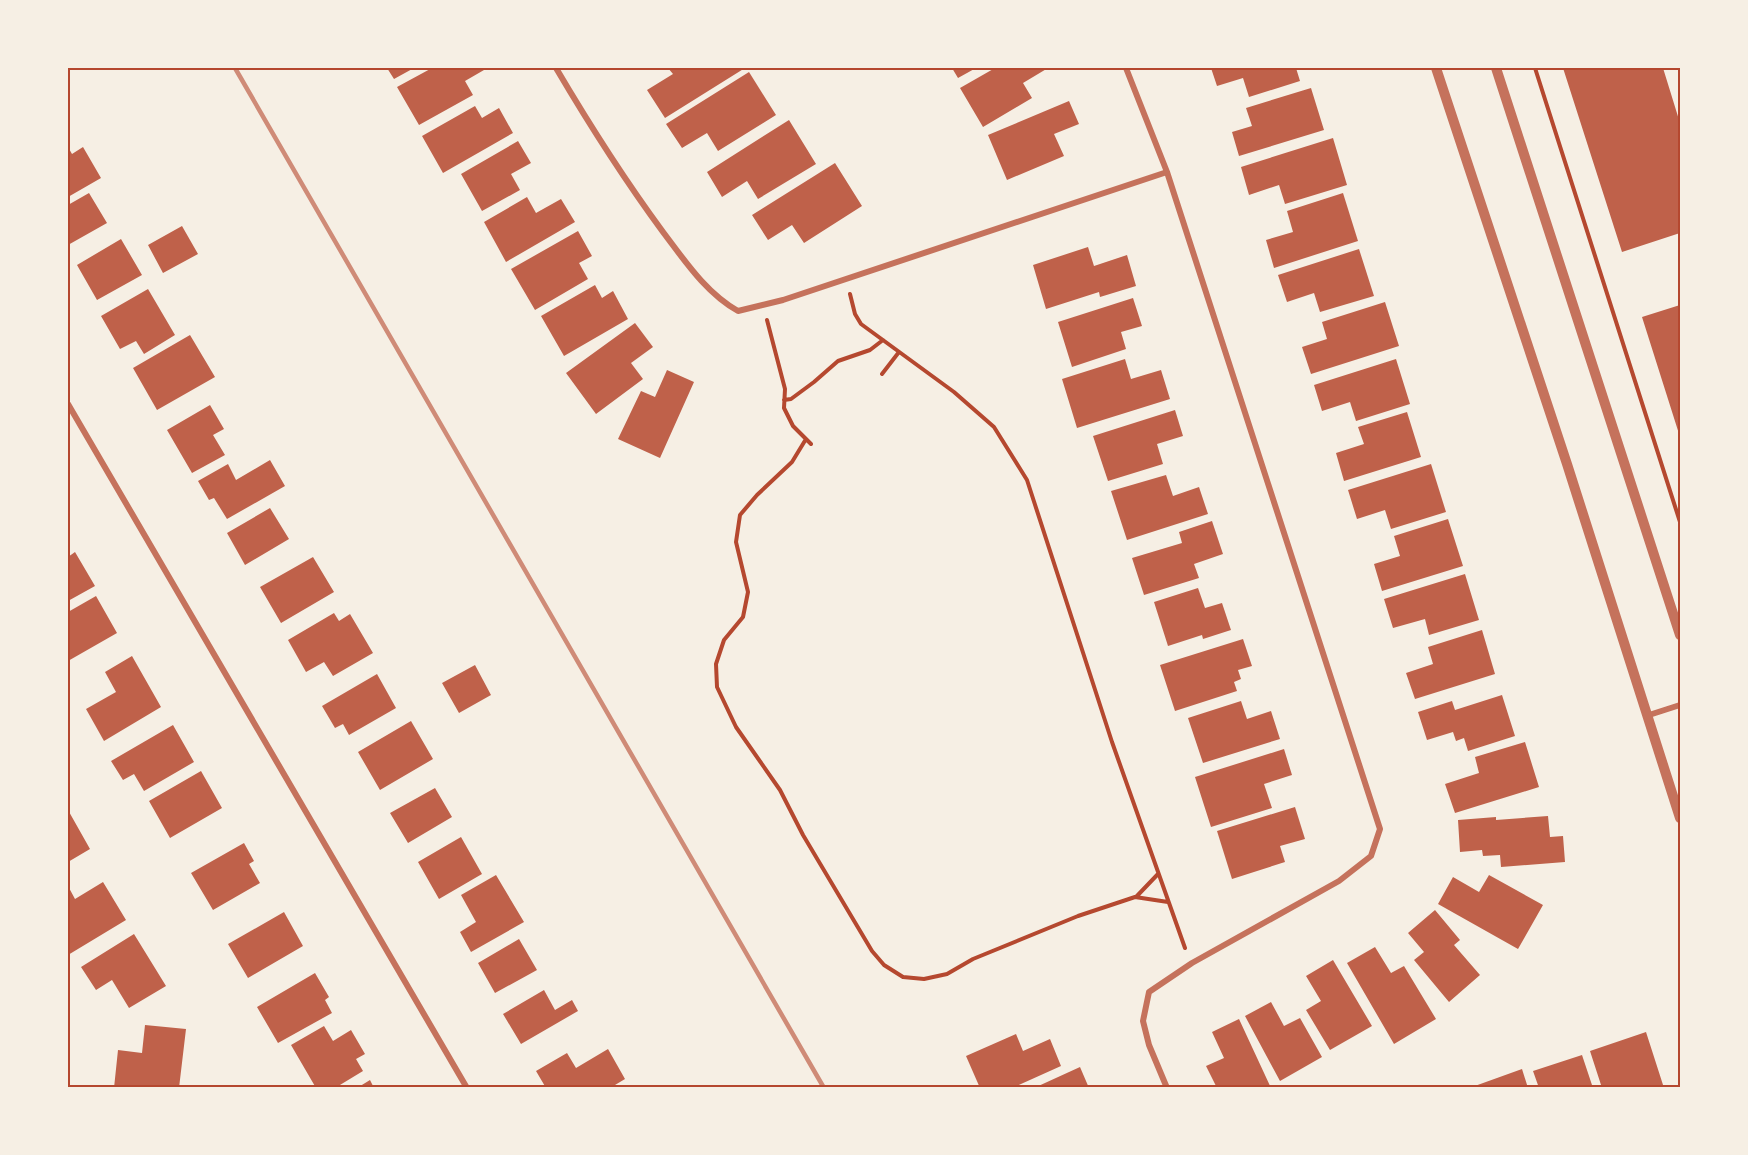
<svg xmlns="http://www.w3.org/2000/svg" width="1748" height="1155" font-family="'Archivo Narrow',sans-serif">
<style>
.building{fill:#bf614a}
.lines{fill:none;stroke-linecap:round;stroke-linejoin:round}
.path{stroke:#b5482f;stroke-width:4}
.minor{stroke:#c5725c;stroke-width:6}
.tertiary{stroke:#c5725c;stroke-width:10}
.rail{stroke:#cf8b77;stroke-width:4.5}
.neatline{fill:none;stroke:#b5482f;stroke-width:2}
</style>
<rect width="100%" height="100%" fill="#f6efe4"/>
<path class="building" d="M387,68H414L394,79Z
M432,68H482L484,70L465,81L473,95L419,125L397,87Z
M668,68H745L665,118L647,90L673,74Z
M952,68H976L958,78Z
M995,68H1048L1023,83L1032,98L983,127L960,88Z
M1211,68H1296L1300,81L1249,97L1243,78L1217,86Z
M1563,68H1663L1680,123V233L1622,252Z
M749,72L776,115L718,151L707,133L682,148L666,124Z
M1311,88L1324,130L1239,156L1232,132L1252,126L1246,108Z
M1069,101L1079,124L1054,134L1064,156L1007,180L988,135Z
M475,106L482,118L499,108L513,133L443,173L422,136Z
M789,120L816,164L758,199L747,181L722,197L707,172Z
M1333,138L1347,185L1285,204L1279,185L1249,195L1241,167Z
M518,141L531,163L511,174L520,190L482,211L461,174Z
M68,147L72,154L83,147L101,178L68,197Z
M835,163L862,206L804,243L792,225L768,240L752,215Z
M89,193L107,223L68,245V205Z
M1343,193L1358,241L1274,268L1266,240L1293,232L1287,211Z
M527,197L536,213L561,199L575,222L506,262L484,222Z
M182,226L198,254L163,273L148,245Z
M578,231L592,256L579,263L588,279L535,310L511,269Z
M121,239L142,275L97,300L77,265Z
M1088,247L1094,266L1127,255L1136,286L1100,297L1099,292L1046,309L1033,265Z
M1359,249L1374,296L1320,312L1314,293L1287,302L1278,275Z
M595,285L602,298L613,291L628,319L564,356L541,316Z
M148,289L175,335L144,354L136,341L120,349L101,316Z
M1133,298L1142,326L1121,332L1126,349L1072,367L1058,322Z
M1385,302L1399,346L1311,374L1302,347L1327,339L1322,322Z
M1680,305V437L1642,317Z
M635,323L653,347L631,363L643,379L596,414L566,373Z
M190,335L215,377L157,410L133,368Z
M1125,359L1131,379L1161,370L1170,399L1077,428L1062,379Z
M1396,359L1410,404L1356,421L1350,402L1322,411L1314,385Z
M667,370L694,382L660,458L618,439L641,391L655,397Z
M210,405L224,429L213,435L225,455L192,473L167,430Z
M1175,410L1183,436L1157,444L1163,464L1108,481L1093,436Z
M1407,412L1421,457L1344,481L1336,453L1364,444L1358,427Z
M270,460L285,486L227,519L214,498L209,500L198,481L228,464L236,480Z
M1431,464L1446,512L1391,529L1385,510L1357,519L1348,490Z
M1166,475L1173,496L1199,487L1208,514L1127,540L1111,491Z
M270,508L289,539L245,565L227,533Z
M1448,519L1463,566L1382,591L1374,564L1400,556L1394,536Z
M1212,521L1223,554L1194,564L1199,578L1144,595L1132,558L1182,543L1179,532Z
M75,552L95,586L68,601V557Z
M313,557L334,592L281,623L260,587Z
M1465,574L1479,620L1429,635L1425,619L1393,628L1384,599Z
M1198,588L1205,608L1222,603L1231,630L1203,639L1202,635L1168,646L1154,602Z
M96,596L117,633L68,661V612Z
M334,613L339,621L350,614L373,653L333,676L324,662L306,672L288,640Z
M1482,630L1495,674L1415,699L1406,673L1433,664L1428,647Z
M1243,639L1252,666L1238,670L1241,679L1234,682L1237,691L1175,711L1160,665Z
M132,656L161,707L104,741L86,709L116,692L105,672Z
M475,665L491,695L459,713L442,683Z
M377,674L396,708L349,735L343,724L335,728L322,706Z
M1502,695L1515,736L1468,751L1464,738L1456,741L1453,732L1427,740L1418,712L1452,701L1455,710Z
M1241,701L1247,719L1271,711L1280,739L1203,763L1188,718Z
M411,721L433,759L380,790L358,752Z
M173,725L194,762L144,791L134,774L123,780L111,761Z
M1525,742L1539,787L1455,813L1445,784L1479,773L1475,757Z
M1284,749L1292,775L1264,784L1272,808L1211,827L1195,777Z
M201,771L222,808L170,838L149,801Z
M435,788L452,817L408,843L390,813Z
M1295,807L1305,839L1280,846L1285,862L1232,879L1217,831Z
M68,810L90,849L68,862Z
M1548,816L1550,837L1563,836L1565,862L1501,867L1500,855L1483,856L1482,850L1460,852L1458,820L1496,817V820Z
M461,837L482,874L439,899L418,862Z
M244,843L254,861L249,864L260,883L213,910L191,873Z
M496,875L524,922L471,952L460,932L476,922L461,895Z
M1489,875L1543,905L1518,949L1438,904L1453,877L1479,892Z
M103,882L126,920L68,955V886L75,899Z
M1435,910L1460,940L1454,945L1480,975L1449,1002L1414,960L1424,952L1408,933Z
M284,912L303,946L248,978L228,944Z
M134,934L166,986L129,1008L112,980L96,990L81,967Z
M519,939L537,970L495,993L478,963Z
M1375,947L1391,973L1404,966L1436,1019L1394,1044L1347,963Z
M1333,960L1372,1026L1330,1050L1306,1010L1321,1001L1306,976Z
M315,973L329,997L325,1000L332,1013L278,1043L257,1007Z
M544,990L555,1010L572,1000L578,1011L521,1044L503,1014Z
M1271,1002L1284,1026L1300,1018L1322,1057L1280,1081L1245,1016Z
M1239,1019L1271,1088H1217L1206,1066L1224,1058L1212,1032Z
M145,1025L186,1029L179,1088H114L118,1050L142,1053Z
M324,1026L333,1041L351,1030L365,1054L356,1059L363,1071L335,1088H316L291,1045Z
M1646,1032L1664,1088H1602L1590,1051Z
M1016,1034L1023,1051L1050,1039L1061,1066L1012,1088H980L966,1056Z
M608,1049L625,1079L610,1088H546L536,1071L567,1053L576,1068Z
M1582,1055L1593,1088H1539L1533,1071Z
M1080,1067L1089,1088H1034Z
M1522,1069L1528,1088H1472V1087Z
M370,1080L374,1088H357Z"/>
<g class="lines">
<path class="path" d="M1535,68L1680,522
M850,294L855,314L861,324L954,392L994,427L1027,480L1112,742L1185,948
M767,320L785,389L784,408L793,426L811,444
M882,374L899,352
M784,400L791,399L814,382L838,361L870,350L883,340
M806,439L792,462L757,495L740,515L736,542L748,592L743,617L724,640L716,664L717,687L736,727L780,790L803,835L872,951L884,965L903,977L924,979L947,974L973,959L1078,916L1135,897L1168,902
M1136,897L1158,874"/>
<path class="minor" d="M556,68C589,124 624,179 663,232C685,261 706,293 738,311L783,300L1167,172
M1126,68L1167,172L1380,829L1371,856L1339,881L1192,963L1149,992L1143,1021L1149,1045L1167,1088
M68,404L467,1088
M1649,715L1680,705"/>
<path class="tertiary" d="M1436,68L1567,464L1680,818
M1496,68L1680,635"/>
<path class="rail" d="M235,68L824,1088"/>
</g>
<rect width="1748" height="1155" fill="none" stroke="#f6efe4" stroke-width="138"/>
<rect x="69" y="69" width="1610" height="1017" class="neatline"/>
</svg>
